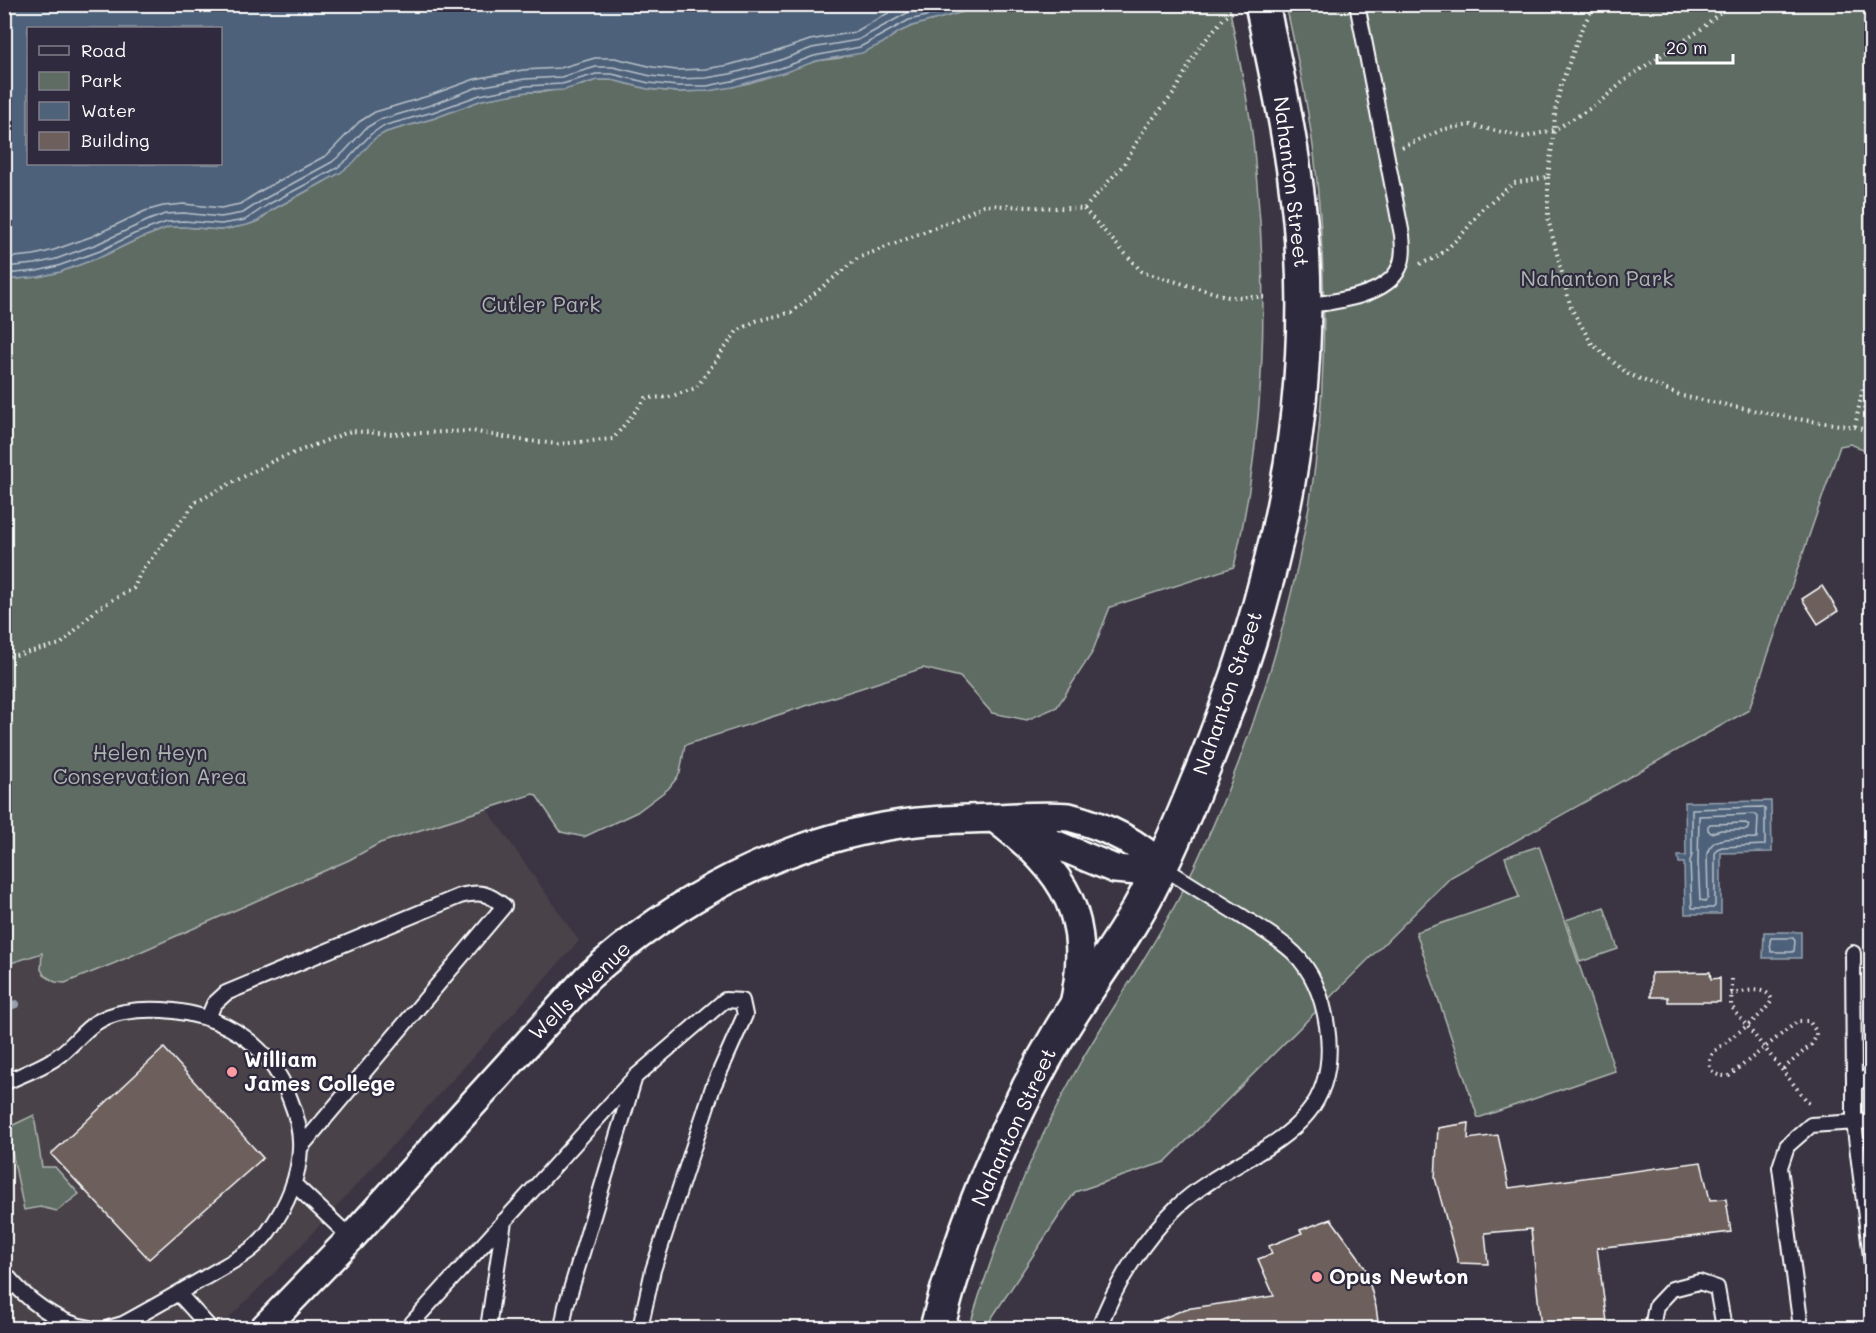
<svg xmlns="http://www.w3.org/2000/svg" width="1876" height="1333" font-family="Mali,sans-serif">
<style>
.built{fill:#4a424a}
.green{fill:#5e6c63;stroke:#aeb6b1;stroke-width:1.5}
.water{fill:#4e627a;stroke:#95a1af;stroke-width:1.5;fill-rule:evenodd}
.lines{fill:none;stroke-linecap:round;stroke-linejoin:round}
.shore{stroke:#b8c0ca;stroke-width:1.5}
.stream{stroke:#95a1af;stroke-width:8}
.building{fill:#6d605c;stroke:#fff;stroke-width:1.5}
.lane-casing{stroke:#fff;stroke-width:18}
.street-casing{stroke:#fff;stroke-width:32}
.secondary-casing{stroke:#fff;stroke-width:38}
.path{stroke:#fff;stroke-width:4;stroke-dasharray:1.5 4.5;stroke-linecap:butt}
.lane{stroke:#2f2a3d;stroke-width:14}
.street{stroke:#2f2a3d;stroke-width:27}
.secondary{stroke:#2f2a3d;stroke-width:33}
.poi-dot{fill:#ff9aa2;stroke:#2f2a3d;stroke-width:2}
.labels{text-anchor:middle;stroke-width:4.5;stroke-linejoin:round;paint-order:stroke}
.street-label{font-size:21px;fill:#fff;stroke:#2f2a3d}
.park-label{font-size:21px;fill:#aeb6b1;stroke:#2f2a3d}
.poi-label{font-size:21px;font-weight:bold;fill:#fff;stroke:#2f2a3d;text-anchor:start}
</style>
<rect width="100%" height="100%" fill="#3b3543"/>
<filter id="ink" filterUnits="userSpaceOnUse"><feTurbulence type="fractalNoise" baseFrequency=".0167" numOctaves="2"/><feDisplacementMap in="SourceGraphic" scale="12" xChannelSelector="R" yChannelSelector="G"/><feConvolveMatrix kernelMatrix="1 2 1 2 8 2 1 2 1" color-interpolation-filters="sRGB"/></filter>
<g filter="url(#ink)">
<path class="built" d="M487,809L579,941L296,1251L219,1328H5L4,965Z"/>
<path class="green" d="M1094,4L1229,5C1236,45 1245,85 1251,125C1254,144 1255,164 1257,184C1269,312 1263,442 1234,567L1110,607L1092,653L1057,707L1027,720L992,713L960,677L923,668L685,745L680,773L676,779L668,789L637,812L584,837L561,832L536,795L533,794L380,843L349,860L115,963L65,983L55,982L44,975L41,969L42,953L5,965L4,280L38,277L60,272L103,256L136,240L169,227H184L221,230L247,225L258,221L272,210L324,182L375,138L386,132L435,118L482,100L503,96L527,92H544L582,85L597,80H612L648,89L677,92L707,91L749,83L816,61L840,58L881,44L899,32L912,26L988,5H1027L1068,11L1082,10Z
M1286,5H1871V452L1850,444L1840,446L1749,710L1451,877L1165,1162L1075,1192L985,1328H969C997,1236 1033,1147 1080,1063C1113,1006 1151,952 1181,894C1247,762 1296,611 1315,466C1327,371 1326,265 1316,171C1310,114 1298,60 1286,5Z
M1539,846L1615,1071L1478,1118L1416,932L1519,897L1505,857Z
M1604,907L1618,949L1580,962L1566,920Z
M34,1115L42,1167H55L79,1194L57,1211L40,1207L24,1210L7,1128Z"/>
<path class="water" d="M4,5L5,4L988,5L912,26L899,32L881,44L862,53L816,61L783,73L733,87L707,91L677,92L648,89L612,80H597L564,90L527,92L482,100L435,118L386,132L375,138L354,162L340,173L272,210L258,221L247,225L221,230L184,227H169L136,240L103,256L60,272L38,277L5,280ZM28,28H220V164H28Z
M1771,801L1772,852L1721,853V914H1685L1684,863H1679L1678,856H1686L1685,802Z
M1764,932H1801V958H1763Z"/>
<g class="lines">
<path class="shore" d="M4,258L34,255L54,250L93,236L145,211L163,206L184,204L221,208L240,204L262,190L327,155L359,122L375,112L428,96L475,79L523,70L560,68L595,58H615L653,67L677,70L705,69L729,65L775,52L810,40L855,32L904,4
M4,267L35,264L56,259L97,244L149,220L165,214L184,213L221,217L243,213L266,198L332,162L344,152L366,128L379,120L431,105L478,87L525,79L561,77L596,67H613L651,76L677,79L706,78L730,74L778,61L812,48L858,40L907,13L942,4
M4,274L37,271L58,266L100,251L134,234L167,222L184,221L221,224L245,220L269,204L337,168L349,158L371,134L383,126L433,112L480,95L526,86L562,84L596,74H612L649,83L677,86H707L732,81L781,68L814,56L860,47L909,20L944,12L964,4
M1762,807L1765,809V845L1722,847L1717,849L1715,854V906L1713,908H1692L1690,861L1692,855V809Z
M1755,814L1758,817L1757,838C1740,840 1712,832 1707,854L1708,898L1705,901L1700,900L1698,862L1699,816Z
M1746,823L1749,826L1747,830H1721L1711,833L1708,830V826L1710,824Z
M1771,938H1793L1795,941L1794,951L1792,952H1771L1770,941Z"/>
<path class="stream" d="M4,1008L16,1004"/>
</g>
<path class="building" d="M1822,586L1838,611L1818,624L1802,599Z
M1710,972L1711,979L1720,978V1002H1668V997H1651V973Z
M164,1048L263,1158L149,1259L51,1154Z
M1469,1123L1468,1139L1498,1135L1509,1188L1701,1162L1710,1200L1726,1199L1731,1232L1597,1248L1608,1329H1541L1531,1229L1485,1233L1488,1264L1458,1263L1435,1178L1438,1128Z
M1331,1219L1358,1256L1366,1270L1376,1307L1379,1329H1138L1185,1309L1274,1296L1258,1259L1272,1254L1269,1246L1302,1233L1300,1230Z"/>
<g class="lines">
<defs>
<path id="lane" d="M1304,306C1331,302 1386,297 1399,268C1404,258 1403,246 1402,235L1358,9
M1853,953L1854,1084
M208,1018L214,1004L226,993L460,896C481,891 488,893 504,906L300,1148
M1872,1075L1854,1084V1122L1872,1265
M4,1083C21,1075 38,1069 54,1059C83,1040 84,1020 124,1012C141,1009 157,1009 174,1011C229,1018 270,1046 290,1099C296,1114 301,1132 300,1148C299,1179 286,1207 268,1232C252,1254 228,1263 206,1277C178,1293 151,1309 123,1324L109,1328
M294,1184L351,1238
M4,1272C25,1299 56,1323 90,1328
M179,1294L210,1328
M411,1328L412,1323L635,1077L725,1000L742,1001L745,1015L713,1087L653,1270L640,1328
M488,1328L504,1221
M562,1328L566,1306L634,1080
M1099,1328C1115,1284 1143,1240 1177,1207C1240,1147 1344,1141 1327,1026C1323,999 1313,972 1294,953C1277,937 1257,926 1238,914C1212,898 1186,882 1161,866
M1652,1328L1656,1306L1672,1289L1699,1282L1717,1288L1724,1328
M1801,1328L1780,1167L1787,1146L1811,1125L1872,1121"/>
<path id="street" d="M994,818C1067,872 1094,917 1073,1009
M1023,831L1115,869L1138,871L1161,866
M264,1328L351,1238L587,978C675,898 783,841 901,824C933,819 964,819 996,818C1021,817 1045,815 1069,817C1104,826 1136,840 1161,866"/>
<path id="secondary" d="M937,1328C964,1224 1006,1122 1061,1030C1090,982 1126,937 1151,886C1168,853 1183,818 1197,783C1272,605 1318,413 1300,220C1293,147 1277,76 1262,4"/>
</defs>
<use href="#lane" class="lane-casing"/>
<use href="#street" class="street-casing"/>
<use href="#secondary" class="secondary-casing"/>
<path class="path" d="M1871,4L1872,6
M1402,147L1444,129L1470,125L1524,137L1554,130L1596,105L1630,76L1699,31L1729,4
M1548,177V219L1571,308L1592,344L1628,374L1682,396L1797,419L1855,427L1872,432
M1084,209L1142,272L1229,297H1264
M1420,264L1435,258L1445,251L1465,231L1483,208L1514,183L1548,177L1554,130L1555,112L1561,85L1582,28L1595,4
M1855,426L1863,387L1872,377
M4,658L61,644L97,609L134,588L140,573L196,502L273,461L351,431L392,434L472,431L520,440L558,444L613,439L646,398L669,397L696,388L737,331L756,321L792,312L858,258L952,221L984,205L1084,209L1124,164L1145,128L1175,92L1197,50L1224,18L1234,11
M1732,979L1731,1006L1811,1106
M1731,994C1744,992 1766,984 1772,1000C1762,1017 1742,1029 1727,1041C1723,1045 1716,1049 1713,1053C1704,1069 1714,1077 1729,1076L1793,1025L1799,1021H1809L1816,1031V1037L1811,1045L1782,1070"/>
<use href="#lane" class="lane"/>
<use href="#street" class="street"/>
<use href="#secondary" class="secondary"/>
</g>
</g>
<g class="poi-dot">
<circle cx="232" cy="1072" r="6"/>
<circle cx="1317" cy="1277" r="6"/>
</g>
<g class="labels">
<g class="street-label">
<text transform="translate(1291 182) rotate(83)" y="7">Nahanton Street</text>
<text transform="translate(1228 693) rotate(-71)" y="7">Nahanton Street</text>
<text transform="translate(580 991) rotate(-44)" y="7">Wells Avenue</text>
<text transform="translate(1014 1127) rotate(-65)" y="7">Nahanton Street</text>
</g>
<g class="park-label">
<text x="1597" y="286">Nahanton Park</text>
<text x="541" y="312">Cutler Park</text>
<text x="150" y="760">Helen Heyn<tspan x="150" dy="24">Conservation Area</tspan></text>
</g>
<g class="poi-label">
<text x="244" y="1067">William<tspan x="244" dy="24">James College</tspan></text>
<text x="1329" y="1284">Opus Newton</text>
</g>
</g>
<rect width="1876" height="1333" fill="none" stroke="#2f2a3d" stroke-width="24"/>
<rect x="12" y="12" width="1852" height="1309" fill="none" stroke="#fff" stroke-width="2" filter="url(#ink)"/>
<rect x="27" y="27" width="195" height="138" fill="#2f2a3d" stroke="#827f8b" stroke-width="1.5"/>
<rect x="39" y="46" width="30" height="9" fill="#2f2a3d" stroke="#827f8b" stroke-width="1.5"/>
<text x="81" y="57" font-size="18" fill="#ffffff">Road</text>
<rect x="39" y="72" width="30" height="18" fill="#5e6c63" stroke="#827f8b" stroke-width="1.5"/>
<text x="81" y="87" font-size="18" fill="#ffffff">Park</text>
<rect x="39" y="102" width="30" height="18" fill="#4e627a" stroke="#827f8b" stroke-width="1.5"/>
<text x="81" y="117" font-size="18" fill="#ffffff">Water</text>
<rect x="39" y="132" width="30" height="18" fill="#6d605c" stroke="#827f8b" stroke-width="1.5"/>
<text x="81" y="147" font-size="18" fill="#ffffff">Building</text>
<path d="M1657 54v9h76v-9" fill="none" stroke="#ffffff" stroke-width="3"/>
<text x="1666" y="54" font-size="18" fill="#ffffff" stroke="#2f2a3d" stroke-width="4.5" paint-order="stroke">20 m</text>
</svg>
